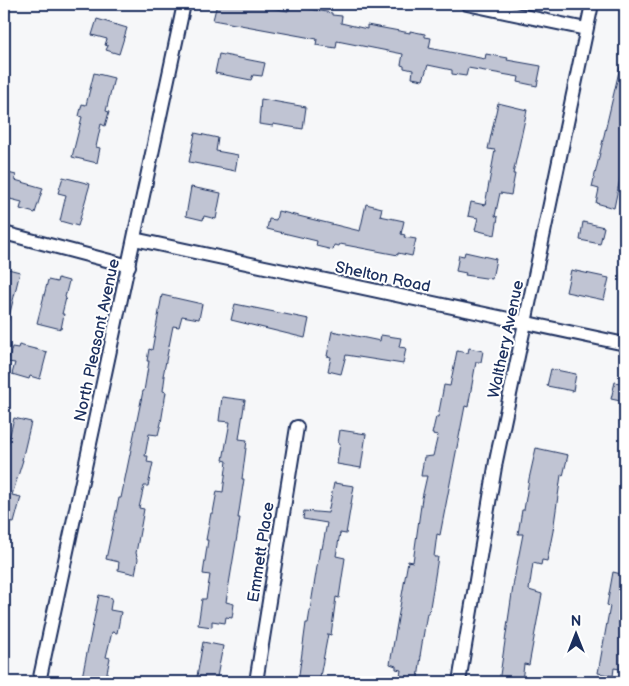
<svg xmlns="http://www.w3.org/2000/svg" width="629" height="686" font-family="'Balsamiq Sans',sans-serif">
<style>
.building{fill:#c0c4d3;stroke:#1b2f5e}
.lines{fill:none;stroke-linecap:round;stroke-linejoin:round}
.minor-casing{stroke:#1b2f5e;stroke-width:16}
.minor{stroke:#fff;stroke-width:12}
.labels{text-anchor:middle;stroke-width:4;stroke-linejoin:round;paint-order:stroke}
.street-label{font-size:16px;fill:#1b2f5e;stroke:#fff}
</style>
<rect width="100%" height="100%" fill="#f6f7f9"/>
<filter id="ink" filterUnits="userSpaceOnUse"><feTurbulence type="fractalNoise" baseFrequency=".02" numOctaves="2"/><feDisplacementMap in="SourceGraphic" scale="10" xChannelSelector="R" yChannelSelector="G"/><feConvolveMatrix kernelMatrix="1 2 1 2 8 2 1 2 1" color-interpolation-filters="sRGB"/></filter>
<g filter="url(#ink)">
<path class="building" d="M217,4H249L288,11L289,5L332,13V15L342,16L341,23L367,29V25L410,33V31L425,34V37L431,38L429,48L485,59L486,54L508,58L507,60L541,66L537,86L518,82L519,77L468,68L466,76L452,74V70L428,65L423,80L412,78L413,70L404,68V66L401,65L403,54L337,41L336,48L316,45L317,39L213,20Z
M97,19L127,28L119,54L106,50L108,46L105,45L107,39L92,35Z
M219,54L265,63L262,76L253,75L251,80L215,73Z
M620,67L625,68V155L614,208L596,203L599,189L592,187Z
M94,73L114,78L106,111L109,112L105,126L101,124L96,147L100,148L97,163L72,157L82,117L79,116L82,104L86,105Z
M261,99L306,107L303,129L273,124V126L259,124Z
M498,103L527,110L513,174H515L511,195L500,193L495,216L498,217L495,235L475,230L478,218L468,216L471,202L485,205L495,150L488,149Z
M195,133L218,138L216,151L238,155L235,171L189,162Z
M4,172L16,175L15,180L43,188L35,213L20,209L22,202L10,199L8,208H4Z
M63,177L90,184L78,226L60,221L66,195L58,193Z
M191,187L221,193L216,219L204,216L203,220L186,216Z
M366,204L382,208L380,216L404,221L401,234L405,235L404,237L416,239L412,256L398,253V255L340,244L339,246L334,245L333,250L316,246L317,241L267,229L269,219L276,220L278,211L360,231Z
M583,222L604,227L600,244L580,240Z
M465,252L496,259L492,279L465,275L466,273L456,271L459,255L464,256Z
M4,268L20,272L8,321H4Z
M571,270L609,278L604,300L566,292Z
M58,278L69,281L65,297L66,298L62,314H64L61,329L37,323L48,280L57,282Z
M162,295L202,304L199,319L182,316L179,327L173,326L163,376H165L163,391L166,392L161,423L158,435L149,434L145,456H148L147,462L153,463L148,486H144L139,508L144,509L136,553L138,559L135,574L118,570L119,562L106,559L119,498H121L143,391H144L149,361H147L149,349L152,350Z
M235,304L309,319L305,338L231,320Z
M332,331L380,341L381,335L401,338L399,347L406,348L403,364L346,355L341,374L328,371L331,357L327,356Z
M19,345L47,352L40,379L30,376L29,379L12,374L15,363L8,362L12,347L18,348Z
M469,348L483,351L481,362H476L468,407L465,406L440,535L437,534L434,557H438L433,589L429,613H427L420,656H421L418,679L400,676L401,670L396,669V666L390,664L408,561L413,562L422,498L427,476H421L424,457L433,456L438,435L432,434L436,417H438L444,385L450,386L457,351L468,353Z
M551,369L576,374L573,391L547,386Z
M615,382L625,384V402L611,399Z
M222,397L245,400L239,439L247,440L242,479H244L238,518H240L226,602L234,604L232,618L226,617L225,623L212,621V627L198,625L202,599H206L210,575L203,574L208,540H206L211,513H213L217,491L223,492L227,461L223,460L230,422L219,421Z
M14,418L31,422L22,460H23L12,495L21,497L14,523L4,521V450L6,451Z
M340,430L366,434L361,468L337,464L340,443H338Z
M536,448L568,455L563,476L561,475L553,531L547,561L542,560L541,565L533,563L529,590L542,594L529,665L524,664L522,682H499L514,580L523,534H518L522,510H524L529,479Z
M334,483L354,486L346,534L340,533L336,556L345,558L339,598L336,597L331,635L328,634L319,682H298L306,623H308L320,548L322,549L327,523L303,519L304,511L328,513Z
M613,572L625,575V648L620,669L614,668L613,676L598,673L610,606L607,605Z
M99,595L112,598L110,610L121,612L117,633L112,632L106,657L110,658L105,682H81Z
M203,642L223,646L216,682H196Z"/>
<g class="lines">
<defs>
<path id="minor" d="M467,4L586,29
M4,233L129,266
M134,239L625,344
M39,682L184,4
M256,682L297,427
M459,682L496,461L592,4"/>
</defs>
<use href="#minor" class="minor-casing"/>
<use href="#minor" class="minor"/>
</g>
</g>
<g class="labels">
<g class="street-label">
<text transform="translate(383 276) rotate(12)" y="6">Shelton Road</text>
<text transform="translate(505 339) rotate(-78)" y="6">Walthery Avenue</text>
<text transform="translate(96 340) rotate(-78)" y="6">North Pleasant Avenue</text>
<text transform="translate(260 552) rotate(-81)" y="6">Emmett Place</text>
</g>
</g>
<rect width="629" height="686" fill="none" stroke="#fff" stroke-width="20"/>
<rect x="10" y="10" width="609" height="666" fill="none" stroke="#1b2f5e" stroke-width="2" filter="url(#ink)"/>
<g transform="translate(576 634)" stroke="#ffffff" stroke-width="4" paint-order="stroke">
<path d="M0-4L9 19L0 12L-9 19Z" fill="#1b2f5e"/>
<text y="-8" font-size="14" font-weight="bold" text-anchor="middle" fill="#1b2f5e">N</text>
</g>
</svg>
